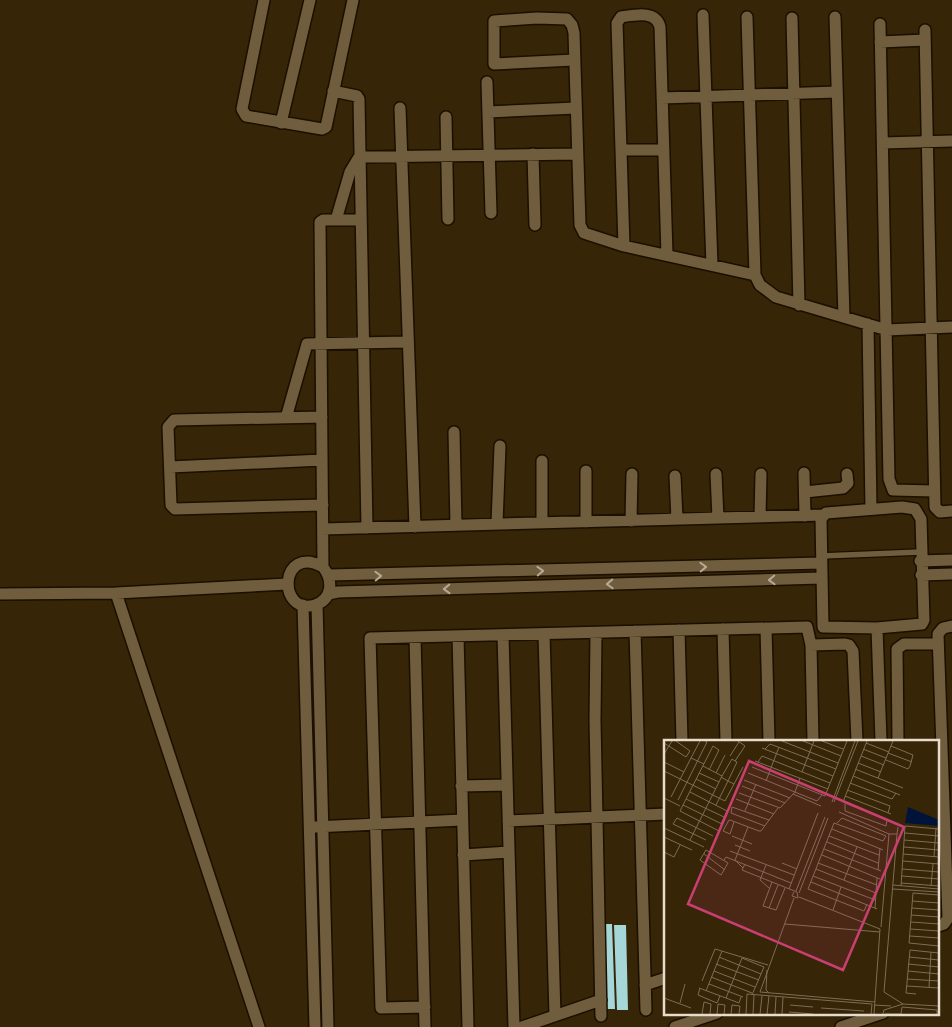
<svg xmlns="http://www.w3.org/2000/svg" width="952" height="1027" font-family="Mulish,sans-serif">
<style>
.building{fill:#a5d6d8}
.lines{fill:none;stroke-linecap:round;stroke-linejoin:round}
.service-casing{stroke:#1b0f00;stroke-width:8}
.minor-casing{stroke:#1b0f00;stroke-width:14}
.service{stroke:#705d3e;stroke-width:5.5}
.minor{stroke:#705d3e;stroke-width:11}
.oneway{stroke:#b7a993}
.inset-road{fill:none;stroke:#7d6e55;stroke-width:1}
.view{fill:#c93f72;fill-opacity:0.15;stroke:#c93f72;stroke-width:2.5}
.inset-edge{fill:none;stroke:#e7dccc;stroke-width:2.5}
</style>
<rect width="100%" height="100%" fill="#362506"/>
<path class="building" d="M601,924H612L615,1009H604Z
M614,925H626L628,1010H617Z"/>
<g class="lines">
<defs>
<path id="service" d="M821,556L921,552"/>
<path id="minor" d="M264,0L242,109L246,116L322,129L326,127L353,0
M703,15L712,265
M747,17L755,275L760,285L776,297L887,330L952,327
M835,17L844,317
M792,18L799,305
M880,24L889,479L893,490L934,491
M925,30L935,507L940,512L952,511
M880,42L925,40
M574,60L494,64V21L537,18L567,19L572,25L574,33L580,225L584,233L624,246L755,275
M487,82L491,213
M333,91L357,96L359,99L367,528
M662,98L837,92
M400,108L415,527
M488,112L576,108
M446,117L448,219
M281,123L310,0
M883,143L952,141
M621,150H664
M533,154L535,225
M336,220L350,172L359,157L577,154
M624,246L617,23L621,17C635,15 656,10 660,27L667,255
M868,324L871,509
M322,417L174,420L168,427L171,505L175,509L323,505
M286,418L307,344L407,342
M454,432L456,525
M542,461V523
M170,467L322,460
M586,471V522
M804,473L805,516
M716,474L718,518
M675,476L677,519
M805,492L843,488L848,483L847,474
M902,507L915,509L921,519L924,620L922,624L877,628L823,627L821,519L826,513Z
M760,517L761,474
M631,521L632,474
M497,524L500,446
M323,529L823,515
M920,561L952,560
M323,567C279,543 277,616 315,605C333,599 333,580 323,567L320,222L323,220H361
M329,575L821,563
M921,575L952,574
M116,593L259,1027
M0,594L116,593L287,584
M328,594L338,592L821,578
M317,604L328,1027
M303,605L315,1027
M766,628L769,741
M877,628L881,741
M723,629L726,741
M679,630L682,741
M635,631L646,1010
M596,633L595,720L601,1016
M544,634L555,1016
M503,635L514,1027
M458,636L468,1027
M415,637L425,1027
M811,645L845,644L849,645L853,651L857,741
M898,741L897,649L904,644H938
M461,786L507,785
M508,821L666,814
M314,827L462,820
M463,855L509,852
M938,926L944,924L948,918L938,634L943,628L952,626
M645,985L666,978
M425,1007L381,1008L370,638L807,627L811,645L813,741
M522,1027L601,1000
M675,1027L717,1013
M841,1027L883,1013"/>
</defs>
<use href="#service" class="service-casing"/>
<use href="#minor" class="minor-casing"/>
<use href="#service" class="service"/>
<use href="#minor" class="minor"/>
</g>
<defs><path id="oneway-chevron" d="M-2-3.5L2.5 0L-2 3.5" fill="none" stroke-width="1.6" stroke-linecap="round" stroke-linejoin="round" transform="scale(1.25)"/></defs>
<g class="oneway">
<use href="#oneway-chevron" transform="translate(703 567) rotate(-2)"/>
<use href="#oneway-chevron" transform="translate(540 571) rotate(-2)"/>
<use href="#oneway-chevron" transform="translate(378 576) rotate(-2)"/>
<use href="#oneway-chevron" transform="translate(772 580) rotate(178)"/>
<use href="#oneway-chevron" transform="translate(610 584) rotate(178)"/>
<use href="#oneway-chevron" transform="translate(447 589) rotate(178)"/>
</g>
<g transform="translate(664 740)">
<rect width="275" height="275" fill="#362506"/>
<path d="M244,67L275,80V86L241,83Z" fill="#001339"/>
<path class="inset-road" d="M118,1L174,23M139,1L177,16M158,1L179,9M0,3L22,17L26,11L12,1M202,3L225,12M98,8L169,36M101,9L106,4L172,29M199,9L222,18M224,13L248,22M0,14L8,1M66,16L75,2M197,16L220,25M27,18L36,1M222,20L244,29L246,26L249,15L227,6M71,21L81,6L74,1M91,21L164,49M0,22L20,32M94,22L98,16L166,43M194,23L217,32M88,27L161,56L183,1M191,29L239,48M0,31L61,61L79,27M138,32L150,1M35,33L55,42M52,33L61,15M84,33L153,61L158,55M58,36L68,19L71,21L73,22L64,41L70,44M189,36L236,55M214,38L229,1M32,39L52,49M80,40L126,58M102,41L115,7M186,43L228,59L232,53M78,46L121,63M183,50L226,66L224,73M26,52L63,71L57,84M75,53L116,68L131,52L136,38M129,54L157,66M181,56L227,74M7,57L27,18L40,24M0,58L16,66M22,59L60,77M72,59L110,74M14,60L43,2L41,1M168,62L191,1M170,62L194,1M181,64V71L222,86L223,80L179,62L203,1M19,65L58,84L55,91L16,71ZM19,65L49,6L55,10L45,30M52,65L64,41L57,37M81,71L92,44M175,72L225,94H233L234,87M70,82L66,94L59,91L65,80H66L95,91H97L114,68M173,83L178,78L222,96L219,101L170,83L144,149L200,171L203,164M101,86L67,73L68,67L105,80M0,88L40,107M168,89L219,110M241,93L275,96M68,96L88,104M165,96L215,115M0,97L28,110M26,100L58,36L39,26M42,100L9,84L13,78L49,96M240,100L275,103M163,102L214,123M71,105L86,111M240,107L275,110M160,109L217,131M42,110L64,123L57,135L36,120ZM66,111L130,135M0,112L10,117L16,105M40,114L61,130M239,114L275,117L274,124M158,115L216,139M270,117L272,88M60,120L62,117L127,143M239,121L275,124M118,123L133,129M154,123L213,145M81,124L78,130L133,152L134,158L128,156L130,152M102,125L96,140L105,148M79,128L71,120L84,87M152,129L212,153M238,129L275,132M214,130L216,108M149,136L211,160M238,136L275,139M180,140L193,107M108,142L99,166L112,170L121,148M147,142L213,169M237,143L275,146M229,145L275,149M237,146L241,86L275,89M267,146L269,124M125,149L154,73M229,149L275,152M132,151L161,77M135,153L164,78M275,155L249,153L245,203L275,206M135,157L216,189L210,274M130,158L96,252L211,262M248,161L275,163M105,168L114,145M211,168L213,138M248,168L275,170M169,170L177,147M247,175L275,177M247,182L275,184M121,184L216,192M217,187L225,94M246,189L275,191M246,196L275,198M55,217L97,234M245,217L275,220M52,224L95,240M244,224L275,227M103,230L102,250L105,253M50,231L91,247M244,231L275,234M47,237L88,253M243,239L275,241M38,241L51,209L104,225M45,244L79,257M243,246L275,248M35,248L62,258L78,218L100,227L88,255M36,248L34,255L53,263L56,256M265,248L267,212M42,251L58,211M252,254L242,253L246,210L275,213M0,258L27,268M62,258L75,263L77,257M16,263L21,244M239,264L275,266M126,265L149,267M210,265L227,266M157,268L200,271M125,272L149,274M38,274L40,262L47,264L46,274M53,274L54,264L61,265L60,274M67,274L68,265L76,266L75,274M82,274L83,254L208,264L207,274M89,274L90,255M96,274L98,256M103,274L105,256M111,274L112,257M118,274L119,257M219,274L220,270L239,264L220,252L233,94M221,274H237M237,274L238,267L273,270V274"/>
<path class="view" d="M85,21L240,87L179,230L24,164Z"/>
<rect width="275" height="275" class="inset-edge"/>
</g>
</svg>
